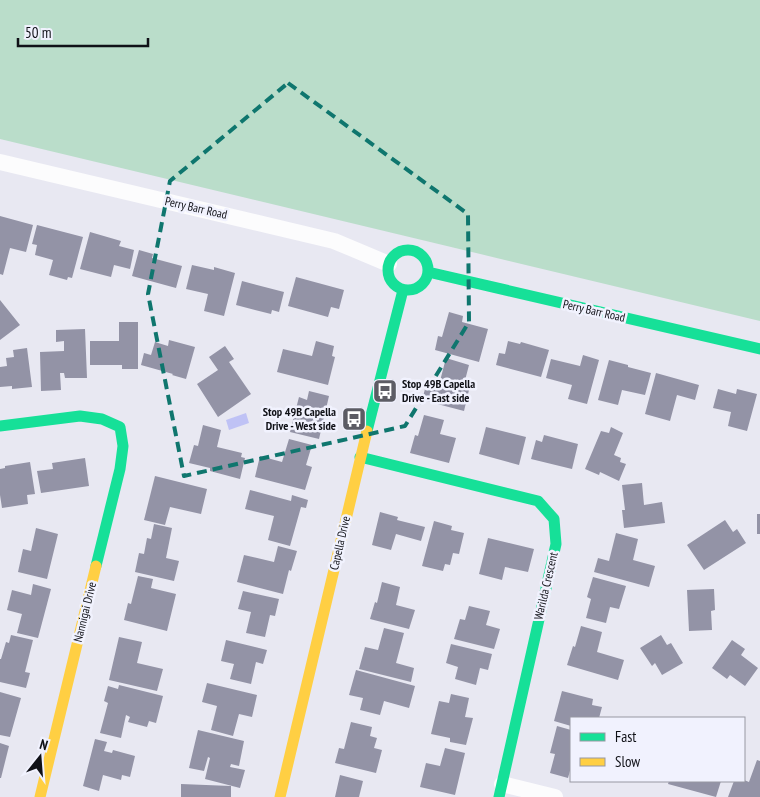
<svg xmlns="http://www.w3.org/2000/svg" width="760" height="797" font-family="'PT Sans Narrow',sans-serif">
<style>
.green{fill:#baddca}
.water{fill:#bfc2f5}
.building{fill:#9393a6}
.lines{fill:none;stroke-linecap:round;stroke-linejoin:round}
.street{stroke:#fcfcfd;stroke-width:16}
.fast{stroke:#16e098;stroke-width:11}
.slow{stroke:#ffcf43;stroke-width:11}
.marked{fill:none;stroke:#0f766e;stroke-width:4;stroke-dasharray:10 6;stroke-linejoin:round}
.labels{text-anchor:middle;stroke-width:5;stroke-linejoin:round;paint-order:stroke}
.street-label{font-size:12px;fill:#101117;stroke:#f1f2fe}
.poi-label{font-size:12px;font-weight:bold;fill:#101117;stroke:#f1f2fe;text-anchor:start}
</style>
<rect width="100%" height="100%" fill="#e8e8f2"/>
<path class="green" d="M0,0H760V321L0,139Z"/>
<path class="water" d="M246,413L249,423L229,430L226,420Z"/>
<path class="building" d="M0,216L33,225L26,252L10,248L3,275L0,274Z
M37,225L83,237L72,278L68,277L67,280L49,275L53,260L35,255L37,245L32,244Z
M90,232L121,241L119,246L134,250L130,269L114,265L111,277L80,269Z
M139,250L153,254L152,258L182,266L176,288L132,276Z
M192,265L214,270V267L235,273L224,316L204,311L208,294L186,289Z
M296,277L344,290L339,309L331,307L328,317L288,306Z
M242,281L284,292L279,312L272,310L271,314L236,305Z
M0,300L20,325L0,340Z
M449,312L463,316L462,322L488,329L479,362L435,350L438,336L442,337Z
M119,322H138V369H122V365H90V341H119Z
M85,329L87,378H65L64,373H60L61,390L41,391L40,352L64,351V341L56,342V330Z
M169,340L195,347L186,379L172,375L173,374L141,365L144,353L151,355L155,342L168,346Z
M316,341L334,346L332,356L335,357L328,385L277,372L283,349L312,356Z
M508,341L520,344L521,342L549,350L541,377L496,365L499,353L505,354Z
M225,346L234,359L229,362L251,394L218,417L197,384L218,370L209,357Z
M27,348L32,387L12,389V386L0,387V367L7,366L6,358L14,357L13,350Z
M583,355L599,360L587,404L568,399L572,385L546,378L551,359L580,366Z
M446,358L469,365L463,388L469,390L464,411L422,400L428,378L440,381Z
M609,360L628,365V367L651,373L645,395L622,390L618,405L598,400Z
M656,373L699,385L695,400L677,395L670,421L645,414Z
M718,389L736,394L737,389L757,394L747,431L728,426L731,412L713,408Z
M309,391L329,396L319,439L290,432L299,397L307,400Z
M424,415L444,420L440,434L456,438L449,463L410,453L415,435L418,436Z
M203,425L221,430L217,447L242,453L241,457L245,458L240,479L210,471V468L189,463L194,445L198,446Z
M486,427L526,437L519,465L479,454Z
M611,427L623,433L614,455L621,458L620,462L626,464L619,481L600,472L599,475L585,469L601,431L609,433Z
M544,435L578,444L572,469L531,459L536,440L542,442Z
M289,439L312,445L306,465L312,467L305,490L255,477L260,456L282,462Z
M85,458L89,486L41,493L37,471L53,469L52,463Z
M30,462L35,494L27,495L28,504L2,508L0,495V469L5,468V466Z
M155,476L207,489L201,514L170,507L165,525L144,520Z
M642,483L644,505L662,502L665,523L624,528L622,510H625L622,485Z
M250,490L291,501L292,495L308,500L306,508L301,507L290,546L268,540L274,516L245,509Z
M380,512L398,517L397,520L425,527L421,541L396,534L391,550L372,545Z
M757,514H760V534H757Z
M725,520L733,532L737,529L746,543L704,570L687,545Z
M434,521L452,526L451,530L464,533L459,554L453,553L450,565L445,564L443,571L422,566Z
M154,524L172,528L166,558L179,561L174,581L135,572L139,553L144,554L147,538L151,539Z
M36,528L58,534L47,579L18,572L23,549L31,551Z
M616,533L638,539L633,560L655,566L649,587L594,572L598,558L609,561Z
M488,538L534,549L528,572L505,567L502,580L479,574Z
M278,546L297,551L291,571L289,570L283,594L237,582L244,555L274,562Z
M138,576L153,579L151,588L176,594L167,631L124,620L128,603L131,604Z
M593,577L626,586L619,609L610,607L606,623L586,618L591,599L587,597Z
M382,582L400,587L396,605L415,610L409,629L370,619L375,602L377,603Z
M33,584L51,589L38,638L17,633L22,614L7,610L12,590L31,595Z
M714,589L715,610L711,611L712,630L689,631L687,590Z
M243,591L279,599L275,616L270,615L265,637L246,633L251,612L238,609Z
M469,606L490,611L486,625L500,629L494,649L454,639L460,619L465,620Z
M581,626L602,632L597,652L624,660L618,680L567,665L573,646L575,647Z
M384,628L404,633L396,663L414,668L411,682L359,669L365,647L378,650Z
M11,635L33,640L25,672L30,673L26,688L0,682V659H1L6,642L9,643Z
M661,635L667,645L671,643L683,663L662,675L655,663L652,666L640,648Z
M119,637L142,642L137,663L163,669L157,691L109,680Z
M226,640L267,650L263,664L256,662L251,684L230,679L234,664L221,661Z
M732,640L745,649L741,655L758,668L745,686L730,675L727,679L712,668Z
M451,644L492,654L488,670L480,668L476,685L455,679L458,667L446,663Z
M356,670L415,686L409,708L384,701L380,715L360,710L363,698L349,695Z
M207,683L257,695L252,717L239,714L233,736L211,730L217,706L202,702Z
M119,685L163,696L156,723L149,721L147,727L128,722L130,717L126,715L121,738L100,733L108,703L104,701L108,686L118,689Z
M562,691L593,699L592,705L602,707L599,718H571V726L554,721Z
M0,692L21,698L10,737L0,735Z
M451,694L469,698L465,717L473,718L466,745L450,742V738L431,734L439,701L449,703Z
M351,722L372,727L370,736L377,738L374,748L382,750L376,773L335,763L339,748L344,749Z
M557,726L571,730V767L568,778L550,773L555,754L550,753Z
M198,730L244,741L239,766L231,764L230,767L245,770L240,788L205,779L210,758L208,757L204,771L189,768Z
M95,739L107,742L104,751L112,753L113,750L135,756L130,777L122,775L121,780L103,775L99,791L83,786Z
M0,743L9,746L1,778H0Z
M445,748L465,753L455,795L420,787L426,763L440,766Z
M757,760L760,761V797H728L734,781H744V780L749,782Z
M340,775L363,781L359,797H335Z
M669,781H721L716,797L668,784Z
M181,784L231,786V797H181Z"/>
<g class="lines">
<path class="street" d="M0,162L334,241L389,264
M502,784L555,797"/>
<path class="fast" d="M388 270a20 20 0 1 1 40 0a20 20 0 1 1-40 0Z
M428,272L760,349
M0,426L80,416L102,419L120,427L123,446L120,469L96,566
M367,431L403,290
M360,457L538,501L554,519L556,544L499,797"/>
<path class="slow" d="M40,797L96,566
M280,797L367,431"/>
</g>
<path class="marked" d="M288,83L468,214L469,322L405,426L184,476L148,294L170,181Z"/>
<defs>
<symbol id="bus-square" viewBox="-11 -11 22 22"><rect x="-9" y="-9" width="18" height="18" rx="4" fill="#5c5c64" stroke="#f1f2fe"/><path d="M-5-6H5V4H4V6H2V4H-2V6H-4V4H-5ZM-3.5-4V0h7V-4ZM-3.5 1.2v1.5H-2V1.2ZM2 1.2v1.5H3.5V1.2Z" fill="#fff"/></symbol>
</defs>
<g fill-rule="evenodd">
<use href="#bus-square" x="371" y="377" width="28" height="28"/>
<use href="#bus-square" x="340" y="405" width="28" height="28"/>
</g>
<g class="labels">
<g class="street-label">
<text transform="translate(196 208) rotate(13)" y="4">Perry Barr Road</text>
<text transform="translate(594 311) rotate(13)" y="4">Perry Barr Road</text>
<text transform="translate(340 543) rotate(-77)" y="4">Capella Drive</text>
<text transform="translate(546 586) rotate(-77)" y="4">Warilda Crescent</text>
<text transform="translate(85 612) rotate(-76)" y="4">Nannigai Drive</text>
</g>
<g class="poi-label">
<text x="402" y="388">Stop 49B Capella<tspan x="402" dy="14">Drive - East side</tspan></text>
<text x="336" y="416" text-anchor="end">Stop 49B Capella<tspan x="336" dy="14">Drive - West side</tspan></text>
</g>
</g>
<rect x="570" y="717" width="175" height="65" fill="#f1f2fe" stroke="#9798a2"/>
<rect x="580" y="733" width="25" height="8" fill="#16e098" stroke="#9798a2"/>
<text x="615" y="742" font-size="15" fill="#101117">Fast</text>
<rect x="580" y="758" width="25" height="8" fill="#ffcf43" stroke="#9798a2"/>
<text x="615" y="767" font-size="15" fill="#101117">Slow</text>
<g transform="translate(40 757) rotate(17)" stroke="#f1f2fe" stroke-width="4" paint-order="stroke">
<path d="M0-4L9 19L0 12L-9 19Z" fill="#101117"/>
<text y="-8" font-size="14" font-weight="bold" text-anchor="middle" fill="#101117">N</text>
</g>
<path d="M18 38v8h130v-8" fill="none" stroke="#101117" stroke-width="2.5"/>
<text x="25" y="38" font-size="15" fill="#101117" stroke="#f1f2fe" stroke-width="4" paint-order="stroke">50 m</text>
</svg>
